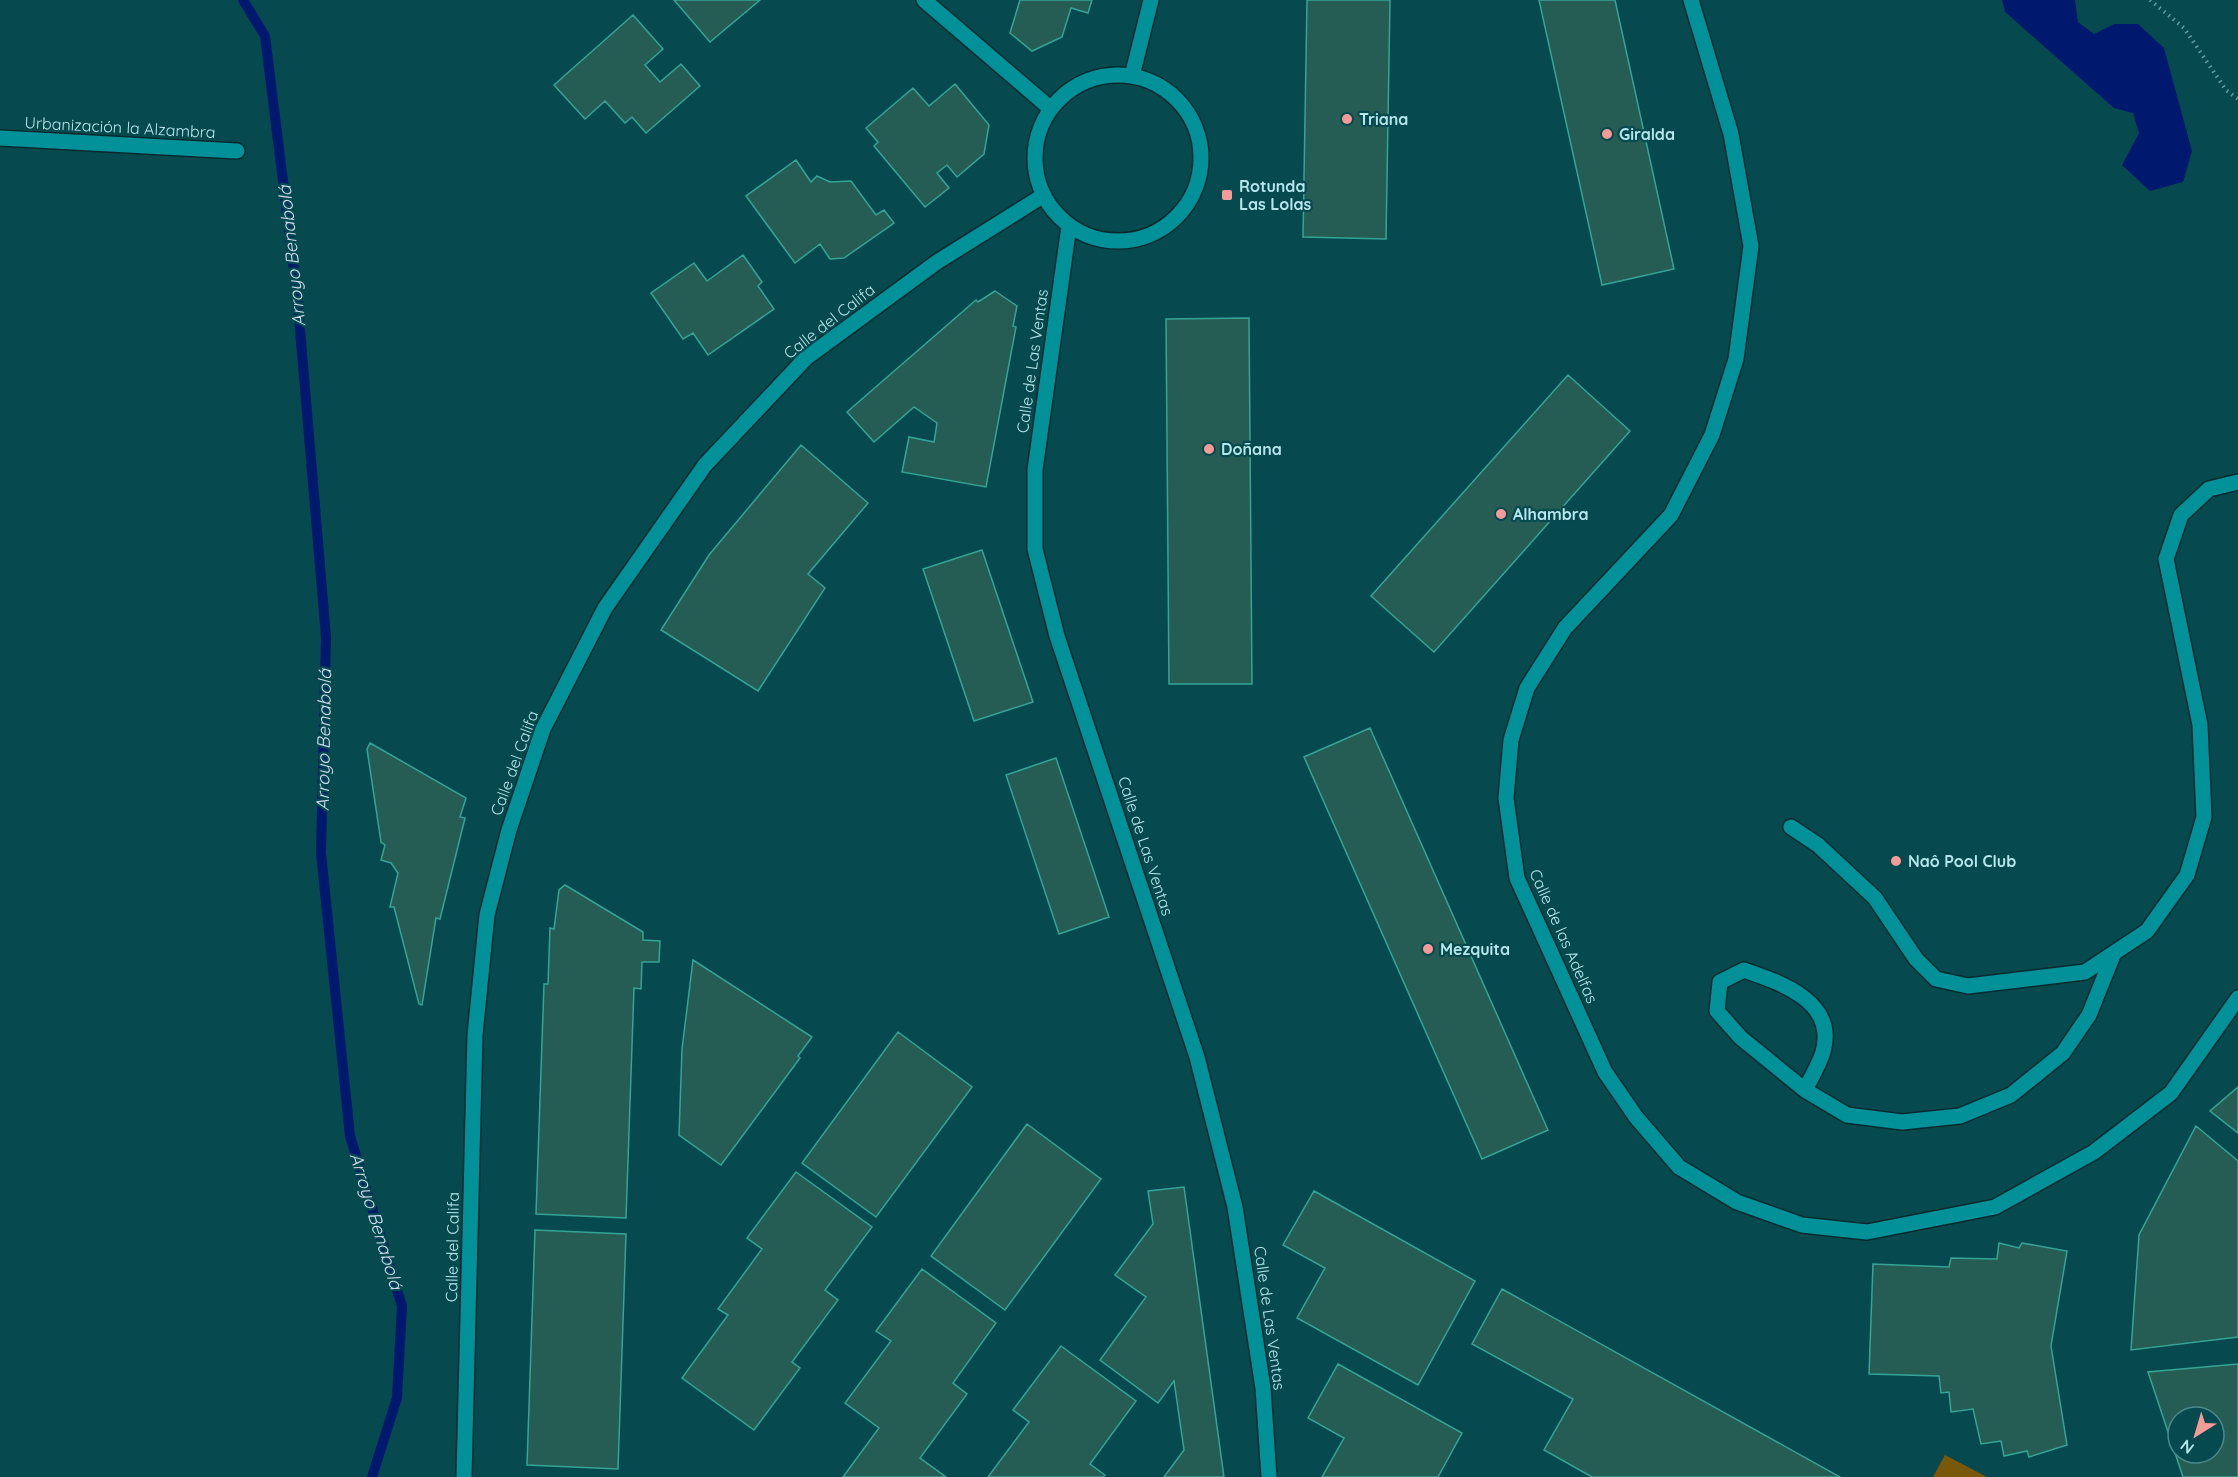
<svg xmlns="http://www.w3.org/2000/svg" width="2238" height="1477" font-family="Quicksand,sans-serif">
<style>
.green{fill:#79580a}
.water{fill:#00186e}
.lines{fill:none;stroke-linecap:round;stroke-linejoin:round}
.stream{stroke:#00186e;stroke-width:10}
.building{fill:#255d55;stroke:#35a496;stroke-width:1.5;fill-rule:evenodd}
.minor-casing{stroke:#072c2f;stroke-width:18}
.path{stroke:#639ca1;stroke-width:4;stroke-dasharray:1.5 4.5;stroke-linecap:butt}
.minor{stroke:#029099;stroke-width:15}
.poi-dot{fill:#f59b97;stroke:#06494e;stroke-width:2}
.labels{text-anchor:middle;stroke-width:4.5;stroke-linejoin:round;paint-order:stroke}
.poi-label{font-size:16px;font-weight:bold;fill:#b5e6ea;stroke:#06494e;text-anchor:start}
.street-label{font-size:16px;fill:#b5e6ea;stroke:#06494e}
.water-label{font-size:18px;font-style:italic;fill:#d0ddf5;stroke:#06494e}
</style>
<rect width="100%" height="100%" fill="#06494e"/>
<path class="green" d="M1945,1455L1987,1477H1933Z"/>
<path class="water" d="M2002,0H2075L2078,22L2094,34L2114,24H2138L2164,48L2192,151L2183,182L2150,191L2122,165L2139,133L2133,113L2114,108L2005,12Z"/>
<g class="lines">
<path class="stream" d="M243,0L265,36L297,294L326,637L321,853L350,1136L402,1306L397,1398L372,1477"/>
</g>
<path class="building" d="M674,0H760L710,42Z
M1020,0H1092L1088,13L1071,8L1062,37L1032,51L1010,33Z
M1307,0H1390L1386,239L1303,237Z
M1539,0H1615L1674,269L1602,285Z
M633,15L663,49L645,65L660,82L681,64L700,86L646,133L632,117L625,123L605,101L585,119L554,85Z
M955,84L989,125L984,154L957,177L947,165L937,173L949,188L925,207L874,146L878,142L866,128L913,88L929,106Z
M796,160L811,182L817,176L830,182L851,181L876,215L884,210L894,223L844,258L830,259L820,244L795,263L746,196Z
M743,255L762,282L758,286L774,309L708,355L693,333L683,339L651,293L694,263L707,281Z
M995,291L1017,306L1013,326L1016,327L986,487L902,472L909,437L934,442L937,423L914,407L874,442L847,412L976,300L978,302Z
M1249,318L1252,684H1169L1166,319Z
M1568,375L1630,431L1434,652L1371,596Z
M801,445L868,503L808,574L825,588L758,691L661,630L709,555Z
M982,550L1033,702L974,721L923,569Z
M1370,728L1548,1130L1482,1159L1304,757Z
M370,743L466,798L460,817L465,818L440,919L436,918L422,1005L419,1004L394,907H390L398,873L391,863L381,860L385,845L381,842L367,749Z
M1056,758L1109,917L1059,934L1006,775Z
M565,885L643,932V940L660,941L659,962H642L641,989L634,988L626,1218L536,1214L544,984H548L550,928L554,929L559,890Z
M693,960L812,1037L798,1056L800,1058L721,1165L679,1135L682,1049Z
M898,1032L972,1087L876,1217L802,1163Z
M2238,1087V1133L2210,1111Z
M1027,1124L1101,1179L1005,1310L931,1256Z
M2196,1126L2238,1161V1337L2131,1350L2139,1235Z
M796,1172L872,1227L825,1290L838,1300L792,1362L800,1368L754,1430L682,1378L728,1315L718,1309L762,1249L747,1238Z
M1184,1187L1224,1477H1164L1184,1450L1174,1381L1158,1403L1100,1360L1146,1297L1115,1275L1153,1224L1148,1191Z
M1314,1191L1475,1281L1418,1385L1297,1318L1325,1268L1283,1245Z
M535,1230L626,1234L618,1469L527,1465Z
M1999,1243L2019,1248L2022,1243L2067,1251L2051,1346L2067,1445L2029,1457L2027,1451L2004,1456L2001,1441L1981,1444L1973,1409L1951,1412L1949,1392L1941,1393L1939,1376L1869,1374L1873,1264L1949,1267L1951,1258L1997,1259Z
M922,1269L996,1323L953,1383L967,1394L920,1458L946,1477H843L879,1428L845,1403L891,1341L876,1331Z
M1502,1289L1840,1477H1592L1544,1450L1573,1399L1472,1344Z
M1061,1346L1136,1401L1090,1464L1105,1475L1103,1477H988L1029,1422L1013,1410Z
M1338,1364L1462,1433L1438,1477H1322L1344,1438L1308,1418Z
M2238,1364V1477H2183L2148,1372ZM2178,1417H2214V1453H2178Z"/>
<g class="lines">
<defs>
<path id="minor" d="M924,0L1051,109
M1691,0L1731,134L1751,246L1736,359L1712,435L1671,515L1565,628L1527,688L1511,740L1506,798L1517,878L1605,1072L1636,1117L1679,1167L1737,1202L1802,1225L1867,1232L1995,1207L2094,1152L2171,1093L2238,998
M1035 158a83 83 0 1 1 166 0a83 83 0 1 1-166 0Z
M1132,76L1151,0
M0,138L237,151
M1069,226L1035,470V549L1057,636L1197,1057L1235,1207L1263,1388L1269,1477
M1791,827L1818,845L1875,898L1916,959L1936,979L1968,986L2085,972L2147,931L2187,875L2204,817L2200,725L2166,559L2181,515L2209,489L2238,482
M1805,1090C1811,1078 1819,1065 1823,1052C1837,1001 1781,983 1744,970L1720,982L1717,1011L1741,1038L1805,1090L1847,1115L1902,1122L1960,1116L2011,1095L2063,1053L2089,1015L2114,953
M464,1477L475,1035L487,915L509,830L543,729L605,608L705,465L806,358L937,262L1044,195"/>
</defs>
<use href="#minor" class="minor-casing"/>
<path class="path" d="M2150,0L2184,28L2226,90L2238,99"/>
<use href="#minor" class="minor"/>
</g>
<g class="poi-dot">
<circle cx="1347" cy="119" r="6"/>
<circle cx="1607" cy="134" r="6"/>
<rect x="1221" y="189" width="12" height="12" rx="3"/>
<circle cx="1209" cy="449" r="6"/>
<circle cx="1501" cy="514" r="6"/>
<circle cx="1896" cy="861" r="6"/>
<circle cx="1428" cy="949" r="6"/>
</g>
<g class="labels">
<g class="poi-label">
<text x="1359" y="125">Triana</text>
<text x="1619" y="140">Giralda</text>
<text x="1239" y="192">Rotunda<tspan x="1239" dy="18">Las Lolas</tspan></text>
<text x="1221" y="455">Doñana</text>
<text x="1513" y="520">Alhambra</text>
<text x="1908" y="867">Naô Pool Club</text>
<text x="1440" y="955">Mezquita</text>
</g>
<g class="street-label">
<text transform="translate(120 127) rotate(3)" y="6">Urbanización la Alzambra</text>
<text transform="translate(829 321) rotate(-38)" y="6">Calle del Califa</text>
<text transform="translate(1032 361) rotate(-82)" y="6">Calle de Las Ventas</text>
<text transform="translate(514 763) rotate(-70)" y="6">Calle del Califa</text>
<text transform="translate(1146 846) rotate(72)" y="6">Calle de Las Ventas</text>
<text transform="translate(1564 936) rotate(66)" y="6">Calle de las Adelfas</text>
<text transform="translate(452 1247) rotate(-89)" y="6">Calle del Califa</text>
<text transform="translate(1270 1318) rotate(82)" y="6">Calle de Las Ventas</text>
</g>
<g class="water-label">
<text transform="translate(292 256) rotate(-96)" y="6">Arroyo Benabolá</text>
<text transform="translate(324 740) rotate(-89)" y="6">Arroyo Benabolá</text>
<text transform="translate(376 1221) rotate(73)" y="6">Arroyo Benabolá</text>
</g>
</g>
<g transform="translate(2196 1435) rotate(217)"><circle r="28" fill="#06494e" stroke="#4c888c" stroke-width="1.5"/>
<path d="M0-4.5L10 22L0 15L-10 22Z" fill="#f59b97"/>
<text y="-9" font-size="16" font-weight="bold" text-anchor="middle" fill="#b5e6ea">N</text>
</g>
</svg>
